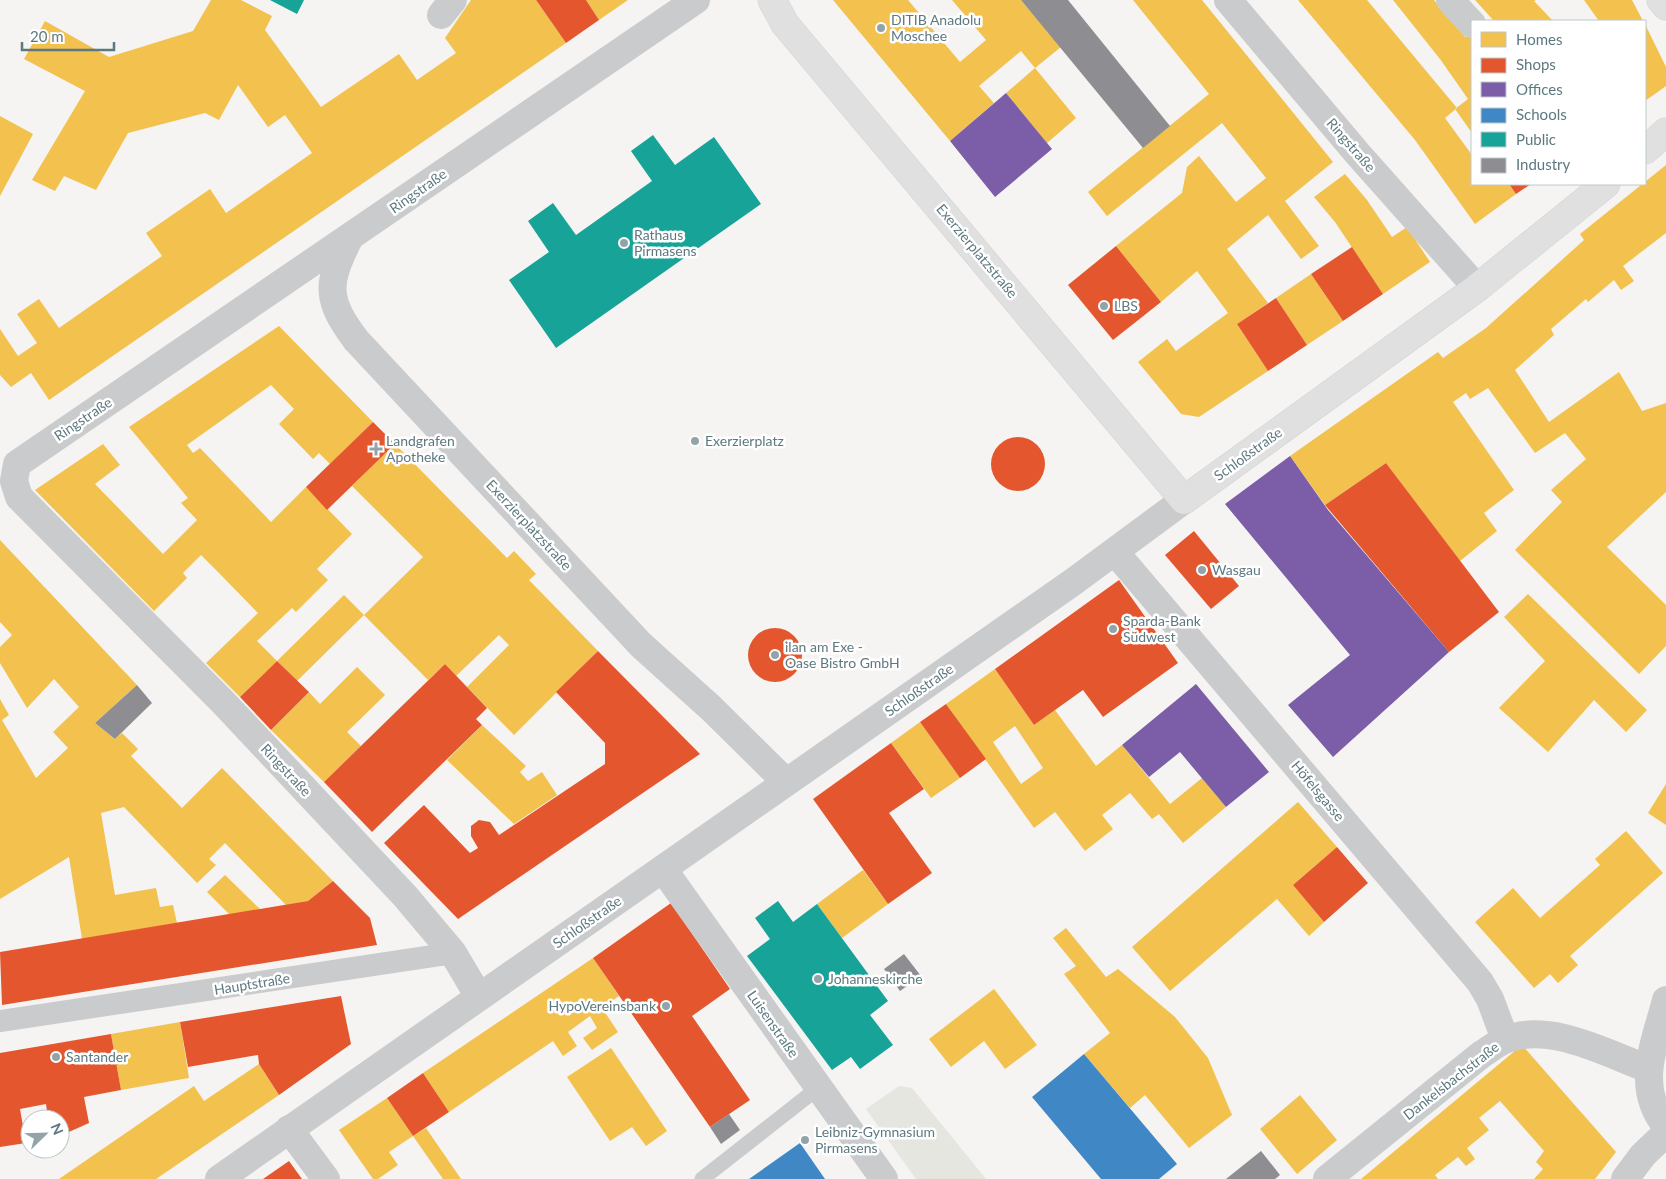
<svg xmlns="http://www.w3.org/2000/svg" width="1666" height="1179" font-family="Lato,sans-serif">
<style>
.green{fill:#e4e6df}
.homes{fill:#f2c14e;fill-rule:evenodd}
.shops{fill:#e4572e}
.offices{fill:#7b5ea7}
.schools{fill:#3f88c5}
.public{fill:#17a398}
.industry{fill:#8d8d92}
.lines{fill:none;stroke-linecap:round;stroke-linejoin:round}
.secondary-casing{stroke:#d1d2d2;stroke-width:29}
.service{stroke:#cacbcc;stroke-width:15}
.pedestrian{stroke:#cacbcc;stroke-width:22}
.minor{stroke:#cacbcc;stroke-width:28}
.tertiary{stroke:#cacbcc;stroke-width:28}
.secondary{stroke:#dfe0df;stroke-width:28}
.poi-dot{fill:#92a4a8;stroke:#fff;stroke-width:2}
.labels{text-anchor:middle;stroke-width:5;stroke-linejoin:round;paint-order:stroke}
.poi-label{font-size:14px;fill:#5d7980;stroke:#fff;text-anchor:start}
.street-label{font-size:14px;fill:#5d7980;stroke:#fff}
</style>
<rect width="100%" height="100%" fill="#f5f4f2"/>
<path class="green" d="M899,1086L912,1088L986,1179H916L866,1109Z"/>
<path class="homes" d="M211,0H241L272,16L265,30L321,107L399,54L417,80L456,53L445,38L471,0H536L566,43L49,400L31,373L11,387L0,375V329L18,356L37,343L17,314L39,299L59,328L162,256L146,233L210,189L226,213L312,153L285,115L268,127L238,85L219,120L205,113L128,133L96,190L64,176L55,191L32,180L85,91L24,59L45,21L109,57L193,31Z
M586,0H628L599,20Z
M833,0H908L960,62L986,40L952,0H1021L1061,47L1035,68L1021,51L979,86L994,103L950,141Z
M1133,0H1202L1333,162L1285,201L1319,246L1301,259L1268,215L1227,249L1268,303L1237,324L1268,371L1199,417L1181,414L1138,362L1167,339L1176,351L1228,313L1197,271L1161,302L1116,246L1182,193L1187,167L1199,156L1236,202L1266,178L1222,123L1107,216L1088,192L1209,94Z
M1298,0H1367L1457,108L1445,118L1472,155V184H1509L1516,194L1475,224L1415,140Z
M1393,0H1434L1465,37L1471,34L1472,36V133L1455,109L1468,99L1440,59Z
M1475,0H1536L1534,1L1553,21H1494Z
M1584,0H1632L1643,21H1599Z
M1645,24L1666,67V86L1645,101Z
M1035,68L1076,118L1047,143L1006,93Z
M0,116L33,134L0,196Z
M1666,165V233L1623,266L1634,281L1621,290L1614,280L1588,302L1586,299L1551,329L1554,335L1515,370L1549,422L1619,372L1642,411L1666,403V492L1607,547L1666,605V646L1639,674L1515,550L1562,502L1551,490L1586,459L1565,433L1535,453L1488,388L1470,399L1466,393L1453,402L1514,490L1484,513L1497,531L1460,561L1386,463L1325,505L1290,456L1438,352L1443,358L1486,328L1584,240L1580,234Z
M1345,174L1367,200L1392,237L1407,227L1430,262L1383,294L1335,222L1314,197Z
M1311,274L1343,321L1307,345L1276,298Z
M279,326L373,422L330,464L319,453L313,459L279,424L294,409L271,385L187,445L193,453L200,448L271,522L306,487L352,534L317,569L328,580L296,612L292,608L257,641L277,661L240,697L206,663L258,613L219,573L201,555L183,573L187,578L154,611L35,490L103,444L120,465L95,484L163,554L197,520L181,503L188,498L129,427Z
M395,444L507,558L514,551L536,574L529,580L598,651L514,735L467,687L509,645L499,635L456,676L445,664L428,680L364,615L423,557L352,486Z
M0,540L137,685L95,723L115,739L122,733L138,749L131,756L182,808L222,768L333,881L308,901L286,905L225,843L209,859L216,865L197,883L124,807L101,813L115,895L156,888L160,907L173,905L177,923L82,939L69,857L0,899V699L9,715L2,720L36,778L68,748L53,732L79,707L54,679L27,708L0,663V647L12,635L0,622Z
M1528,594L1647,710L1626,732L1594,700L1548,752L1499,708L1545,661L1504,617Z
M344,595L364,615L297,681L277,661Z
M357,667L385,695L347,732L361,746L324,782L271,730L309,692L320,704Z
M995,669L1034,725L1055,710L1096,766L1122,745L1170,804L1202,778L1226,807L1183,843L1159,814L1152,819L1130,793L1102,815L1113,829L1085,851L1055,812L1034,828L946,704ZM1015,726L1043,768L1021,784L993,742Z
M920,722L960,778L931,798L891,743Z
M482,725L526,766L520,772L528,781L542,772L557,795L514,824L447,760Z
M1666,784V825L1648,813Z
M1298,802L1337,847L1293,885L1324,922L1309,936L1277,899L1170,991L1132,947Z
M1626,831L1663,873L1570,956L1578,965L1558,983L1550,974L1534,988L1475,922L1513,888L1540,918L1600,865L1595,859Z
M863,870L888,904L842,938L817,904Z
M225,875L261,910L230,915L207,892Z
M1066,928L1106,977L1118,969L1175,1017L1208,1058L1232,1115L1189,1148L1145,1095L1130,1108L1084,1054L1110,1033L1064,974L1076,966L1053,938Z
M593,958L619,996L602,1008L618,1032L592,1050L583,1038L597,1028L590,1016L568,1032L577,1046L563,1056L553,1041L449,1112L423,1073Z
M994,989L1037,1045L1005,1069L984,1041L951,1067L929,1039Z
M180,1022L189,1078L121,1090L111,1034Z
M1522,1045L1616,1152L1595,1179H1534L1543,1169L1536,1162L1544,1151L1500,1101L1479,1118L1489,1130L1467,1148L1475,1159L1466,1166L1458,1157L1435,1175L1438,1179H1361Z
M611,1048L667,1131L646,1146L632,1127L610,1141L567,1077Z
M259,1064L279,1095L156,1179H59L194,1086L204,1101Z
M1300,1095L1337,1140L1297,1174L1260,1129Z
M387,1098L413,1136L389,1152L398,1165L378,1179H373L339,1130Z
M426,1128L461,1179H443L413,1136Z"/>
<path class="shops" d="M536,0H586L599,20L566,43Z
M1509,184H1531L1516,194Z
M1116,246L1161,302L1113,340L1068,285Z
M1352,247L1383,294L1343,321L1311,274Z
M1276,298L1307,345L1268,371L1237,324Z
M373,422L395,444L327,510L306,487Z
M991 464a27 27 0 1 1 54 0a27 27 0 1 1-54 0Z
M1386,463L1499,612L1449,652L1325,505Z
M1194,531L1239,586L1211,609L1165,555Z
M1119,580L1178,663L1103,717L1083,690L1034,725L995,669Z
M748 655a27 27 0 1 1 54 0a27 27 0 1 1-54 0Z
M598,651L700,754L458,919L384,843L424,805L470,853L478,848L471,836V826L479,820L490,822L499,835L605,764V743L556,692Z
M277,661L309,692L271,730L240,697Z
M445,664L487,708L476,719L482,725L372,832L324,782Z
M946,704L986,759L960,778L920,722Z
M891,743L924,789L889,813L932,873L888,904L813,799Z
M1337,847L1368,883L1324,922L1293,885Z
M333,881L370,918L377,945L2,1005L0,952L308,901Z
M671,903L730,989L692,1016L750,1100L710,1127L593,958Z
M341,996L351,1044L279,1095L259,1064L258,1055L188,1067L180,1022Z
M111,1034L121,1090L84,1097L89,1123L60,1136V1119H48L46,1104L20,1109L26,1143L0,1147V1053Z
M423,1073L449,1112L413,1136L387,1098Z
M289,1161L302,1179H263Z"/>
<path class="offices" d="M1006,93L1052,149L995,197L950,141Z
M1290,456L1328,510L1449,652L1333,757L1288,705L1350,655L1225,504Z
M1196,684L1269,772L1226,807L1180,752L1149,777L1122,745Z"/>
<path class="schools" d="M1084,1054L1177,1164L1159,1179H1101L1032,1097Z
M800,1143L825,1179H749Z"/>
<path class="public" d="M270,0H304L297,14Z
M653,135L675,165L714,137L761,204L556,348L509,280L549,252L528,221L553,203L576,235L652,181L631,151Z
M778,901L793,922L817,904L888,1001L870,1015L893,1045L860,1069L851,1057L832,1070L747,956L770,939L755,918Z"/>
<path class="industry" d="M1021,0H1068L1170,126L1143,148Z
M137,685L152,703L115,739L95,723Z
M904,954L921,976L900,991L884,969Z
M729,1114L740,1130L721,1144L710,1127Z
M1261,1151L1280,1175L1275,1179H1226Z"/>
<g class="lines">
<defs>
<path id="secondary" d="M772,0L785,24L1184,500L1477,288L1606,184
M1661,0L1666,6
M1645,150L1666,132"/>
</defs>
<use href="#secondary" class="secondary-casing"/>
<path class="service" d="M702,1179L818,1088"/>
<path class="pedestrian" d="M0,1021L453,953"/>
<path class="minor" d="M1228,0L1357,153L1477,288
M1450,0L1472,24
M441,15L453,0
M349,239C326,284 326,300 356,340L641,645L712,709L786,782
M1115,552L1480,982L1490,999L1505,1039
M663,869L884,1179
M479,997L453,953L405,896L221,700L19,497L14,481L17,464L696,0
M289,1129L326,1179
M1327,1179L1482,1054C1489,1050 1497,1043 1505,1040C1549,1021 1607,1054 1649,1069
M1625,1179L1643,1155L1666,1133"/>
<path class="tertiary" d="M1666,1000C1655,1043 1634,1087 1666,1126
M219,1179L1073,582L1184,500"/>
<use href="#secondary" class="secondary"/>
</g>
<g class="poi-dot">
<circle cx="881" cy="28" r="5"/>
<circle cx="624" cy="243" r="5"/>
<circle cx="1104" cy="306" r="5"/>
<circle cx="695" cy="441" r="5"/>
<path d="M373.5 441.5h5v5h5v5h-5v5h-5v-5h-5v-5h5z"/>
<circle cx="1202" cy="570" r="5"/>
<circle cx="1113" cy="629" r="5"/>
<circle cx="775" cy="655" r="5"/>
<circle cx="818" cy="979" r="5"/>
<circle cx="666" cy="1006" r="5"/>
<circle cx="56" cy="1057" r="5"/>
<circle cx="805" cy="1140" r="5"/>
</g>
<g class="labels">
<g class="poi-label">
<text x="891" y="25">DITIB Anadolu<tspan x="891" dy="16">Moschee</tspan></text>
<text x="634" y="240">Rathaus<tspan x="634" dy="16">Pirmasens</tspan></text>
<text x="1114" y="311">LBS</text>
<text x="386" y="446">Landgrafen<tspan x="386" dy="16">Apotheke</tspan></text>
<text x="705" y="446">Exerzierplatz</text>
<text x="1212" y="575">Wasgau</text>
<text x="1123" y="626">Sparda-Bank<tspan x="1123" dy="16">Südwest</tspan></text>
<text x="785" y="652">ilan am Exe -<tspan x="785" dy="16">Oase Bistro GmbH</tspan></text>
<text x="828" y="984">Johanneskirche</text>
<text x="656" y="1011" text-anchor="end">HypoVereinsbank</text>
<text x="66" y="1062">Santander</text>
<text x="815" y="1137">Leibniz-Gymnasium<tspan x="815" dy="16">Pirmasens</tspan></text>
</g>
<g class="street-label">
<text transform="translate(1351 145) rotate(49)" y="5">Ringstraße</text>
<text transform="translate(418 191) rotate(-35)" y="5">Ringstraße</text>
<text transform="translate(977 251) rotate(50)" y="5">Exerzierplatzstraße</text>
<text transform="translate(83 419) rotate(-34)" y="5">Ringstraße</text>
<text transform="translate(1248 454) rotate(-36)" y="5">Schloßstraße</text>
<text transform="translate(529 525) rotate(47)" y="5">Exerzierplatzstraße</text>
<text transform="translate(919 690) rotate(-35)" y="5">Schloßstraße</text>
<text transform="translate(286 770) rotate(47)" y="5">Ringstraße</text>
<text transform="translate(1318 791) rotate(50)" y="5">Höfelsgasse</text>
<text transform="translate(587 922) rotate(-35)" y="5">Schloßstraße</text>
<text transform="translate(252 984) rotate(-9)" y="5">Hauptstraße</text>
<text transform="translate(773 1024) rotate(55)" y="5">Luisenstraße</text>
<text transform="translate(1451 1081) rotate(-38)" y="5">Dankelsbachstraße</text>
</g>
</g>
<rect x="1471" y="20" width="175" height="165" fill="#ffffff" stroke="#bec9cc"/>
<rect x="1481" y="32" width="25" height="15" fill="#f2c14e" stroke="#bec9cc"/>
<text x="1516" y="45" font-size="15" fill="#5d7980">Homes</text>
<rect x="1481" y="58" width="25" height="15" fill="#e4572e" stroke="#bec9cc"/>
<text x="1516" y="70" font-size="15" fill="#5d7980">Shops</text>
<rect x="1481" y="82" width="25" height="15" fill="#7b5ea7" stroke="#bec9cc"/>
<text x="1516" y="95" font-size="15" fill="#5d7980">Offices</text>
<rect x="1481" y="108" width="25" height="15" fill="#3f88c5" stroke="#bec9cc"/>
<text x="1516" y="120" font-size="15" fill="#5d7980">Schools</text>
<rect x="1481" y="132" width="25" height="15" fill="#17a398" stroke="#bec9cc"/>
<text x="1516" y="145" font-size="15" fill="#5d7980">Public</text>
<rect x="1481" y="158" width="25" height="15" fill="#8d8d92" stroke="#bec9cc"/>
<text x="1516" y="170" font-size="15" fill="#5d7980">Industry</text>
<g transform="translate(45 1134) rotate(67)"><circle r="24" fill="#ffffff" stroke="#bec9cc"/>
<path d="M0-4L9 19L0 12L-9 19Z" fill="#92a4a8"/>
<text y="-8" font-size="14" font-weight="bold" text-anchor="middle" fill="#5d7980">N</text>
</g>
<path d="M22 42v8h92v-8" fill="none" stroke="#5d7980" stroke-width="2.5"/>
<text x="30" y="42" font-size="15" fill="#5d7980" stroke="#ffffff" stroke-width="4" paint-order="stroke">20 m</text>
</svg>
